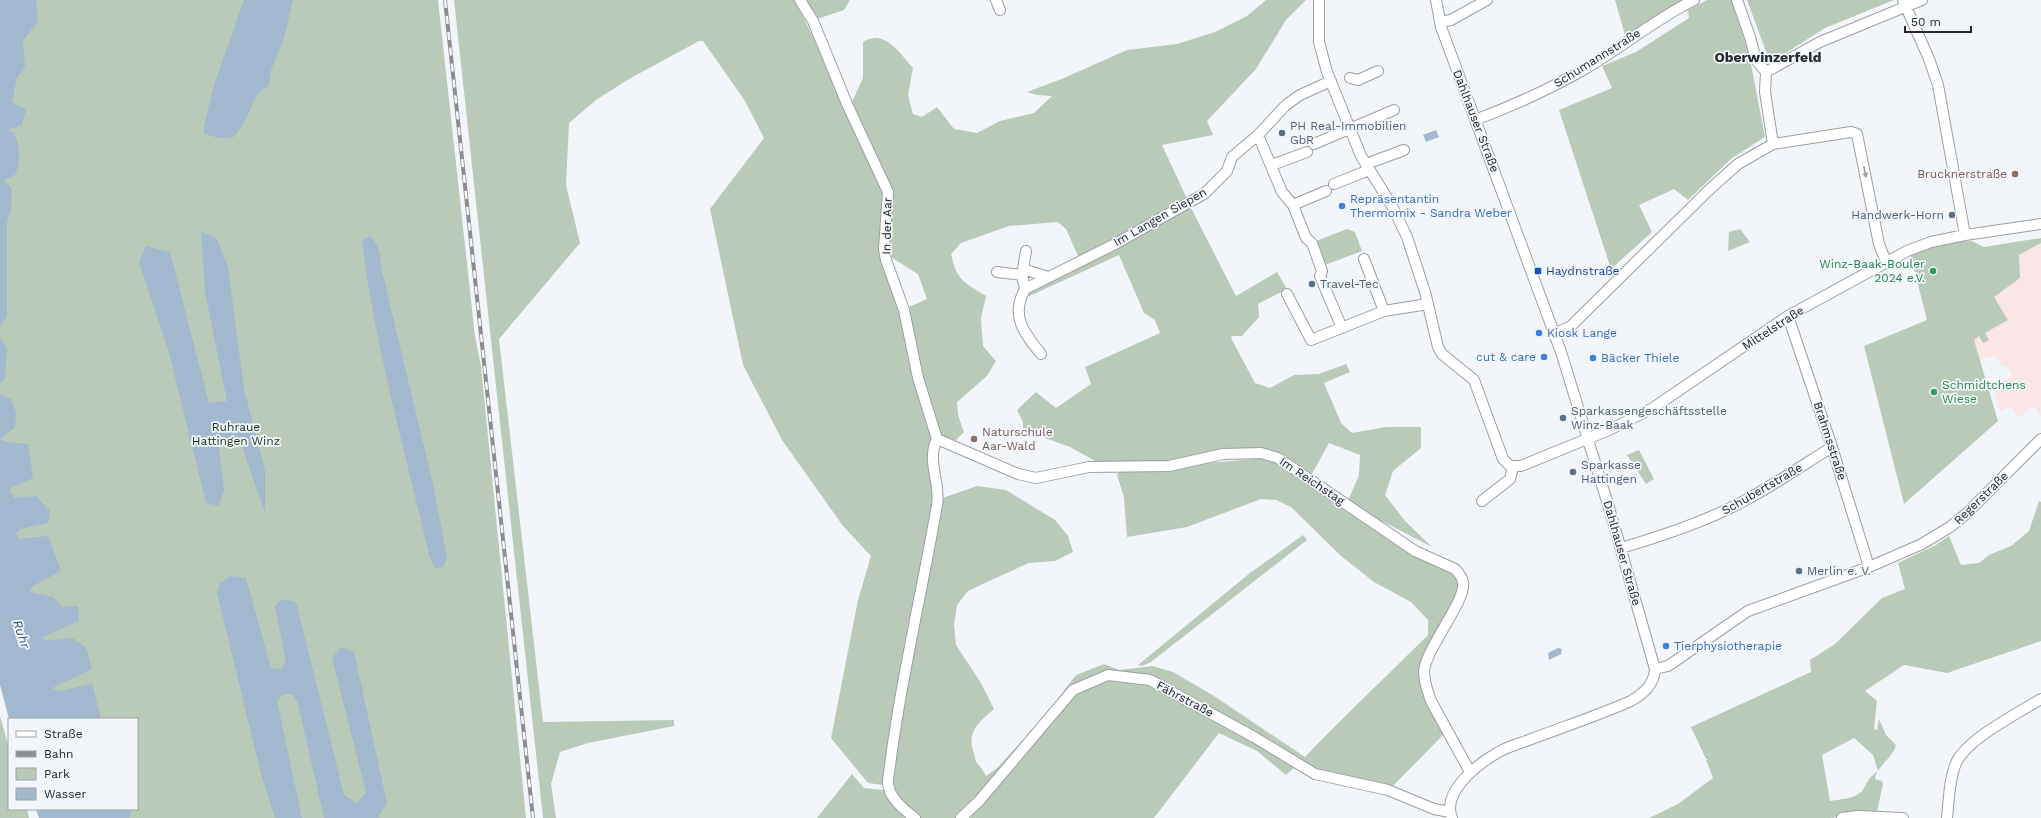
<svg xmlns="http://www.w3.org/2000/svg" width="2041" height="818" font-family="'Work Sans',sans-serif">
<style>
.education{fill:#fbe6e7}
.green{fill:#bacab9;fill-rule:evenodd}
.water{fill:#a1b8cf}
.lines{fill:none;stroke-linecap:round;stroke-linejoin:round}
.street-casing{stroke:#9b9fa3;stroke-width:12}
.street{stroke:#fff;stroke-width:10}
.rail-casing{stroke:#8b8e91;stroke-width:4}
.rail{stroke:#f2f6fb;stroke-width:2.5;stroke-dasharray:8;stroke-linecap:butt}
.oneway{fill:#9d9e9e}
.service-dot{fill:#5c6f8a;stroke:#f2f6fb;stroke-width:1.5}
.education-dot{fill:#8d6e63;stroke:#f2f6fb;stroke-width:1.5}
.shop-dot{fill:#3f7fe0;stroke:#f2f6fb;stroke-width:1.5}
.transit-dot{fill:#1a4fb4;stroke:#f2f6fb;stroke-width:1.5}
.leisure-dot{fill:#2e9e5b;stroke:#f2f6fb;stroke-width:1.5}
.labels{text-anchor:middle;stroke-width:3.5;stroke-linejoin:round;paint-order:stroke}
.street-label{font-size:12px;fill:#252728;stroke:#f2f6fb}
.service-label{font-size:12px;fill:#4e5e75;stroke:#f2f6fb;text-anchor:start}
.education-label{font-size:12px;fill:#785e54;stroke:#f2f6fb;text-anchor:end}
.shop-label{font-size:12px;fill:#366cbe;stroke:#f2f6fb;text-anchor:start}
.leisure-label{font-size:12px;fill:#27864d;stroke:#f2f6fb;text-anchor:end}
.transit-label{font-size:12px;fill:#164399;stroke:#f2f6fb;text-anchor:start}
.park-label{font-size:12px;fill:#143714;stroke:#f2f6fb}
.water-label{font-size:13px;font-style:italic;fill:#355b7d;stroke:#f2f6fb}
.quarter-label{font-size:14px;font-weight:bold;fill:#272a2d;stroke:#f2f6fb}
</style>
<rect width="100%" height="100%" fill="#f2f6fb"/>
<path class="education" d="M2041,243V417L2034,406L2018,418L2010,406L2001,412L1993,389L2012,375L2006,366L2003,367L1995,356L1980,360L1974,340L1979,336L1993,297L2020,278L2019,255Z"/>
<path class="green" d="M21,0H438L475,336L481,366L526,818H88L86,809H137V719H62L13,528L0,451V155Z
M454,0H795L886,188L882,254L902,306L931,431L934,501L977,486L1006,490L1055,520L1068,536L1073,552L1055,561L1029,563L998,577L968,591L957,605L954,625L956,645L981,683L994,709C979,722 966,732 974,754C975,756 975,761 977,763C981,768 983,770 986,776L997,768L1044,717L1076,675L1104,664L1119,670L1153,666L1173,672L1214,696L1305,757C1345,715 1388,675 1428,635V620L1411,602L1374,582L1341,556L1291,507L1276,500L1261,499L1187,527L1127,537L1124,497L1117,475L1120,470L1267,458L1467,581L1423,663L1444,734L1392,787L1306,769L1150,679L1108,674L1072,689L961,818H817L852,774L864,788L883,790V785L868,783L831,738L858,600L871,556L843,526L782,440L743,365L710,209L764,138L745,101L703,41H699L629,79L596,100L569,123L566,185L580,243L499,339L543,722L674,720V726L588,743L560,752L551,784L556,818H543Z
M805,0H850L844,10L814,20Z
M1266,0H1306L1286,20L1256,69L1207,121L1213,135L1162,145L1188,201L1079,258L1066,229L1058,222L1009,226L961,243L951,254C957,281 964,282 986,296L981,318L983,346L996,361L987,376L957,402L958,415L964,432L956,440L949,442L940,437L919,376L909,307L927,299L918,274L889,256L890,187L851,104L863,78V42C884,28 900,53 913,68L908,95L913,114L922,117L937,107L954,129L977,133L1000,121L1034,113L1052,96L1037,95L1027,92L1064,78L1127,50L1177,44L1215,32L1247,16Z
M1615,0H1684L1625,35Z
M1707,0H1732L1749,54L1765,137L1732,158L1688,200L1674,189L1639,205L1652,232L1611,269L1559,110L1612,88L1602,66L1636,52L1689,18L1688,10Z
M1747,0H1894L1825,28L1775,60L1768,57Z
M1190,206L1236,296L1277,272L1287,289L1258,304L1259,317L1242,336H1232L1231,338L1255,383L1270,388L1294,375L1319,374L1346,364L1350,372L1324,383L1341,423L1352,433L1386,427H1421V448L1393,471L1385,495L1405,521L1432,547L1347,503L1359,475L1360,455L1329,443L1312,474L1270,450L1168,461L1125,463L1097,462L1070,447L1023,430V422L1017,410L1036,392L1056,408L1091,384L1085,367L1160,333L1155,320L1144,313L1119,255L1023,299L1026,293Z
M1347,229L1355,232L1362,251L1325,265L1320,248L1316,241Z
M1740,229L1750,242L1728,251L1729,232Z
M2041,238V243L2019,255L2020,278L1994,297L2008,320L1985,333L1989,340L1983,343L1979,336L1974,340L1998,421L1904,504L1864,346L1927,320L1910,254L1948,242L1972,241L1984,247Z
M1639,450L1654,479L1646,484L1627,455Z
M2039,501L2041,502V641L1947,673L1904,665L1865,691L1877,701L1874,729L1877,730L1879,719L1886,735L1896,745C1893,758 1876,767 1875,779L1882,781L1883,784L1876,816L1858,814L1830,818H1649L1678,804L1713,778L1706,760H1709L1706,759L1691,727L1811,672L1810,660L1835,644L1882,598L1905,589L1898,563L1936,545L1949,536L1961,565L1979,563L1989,555L2011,546L2029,531ZM1854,738L1873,755L1878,771C1870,776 1868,780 1864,788C1858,799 1841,799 1830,801L1822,755Z
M1303,535L1307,540L1151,662L1142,666L1138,665L1250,573Z
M1108,676L1150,682L1297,765L1286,775L1257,751L1219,733L1154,818H970L1074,691Z
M0,716L9,748V809H27L29,818H0Z"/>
<path class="water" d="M0,0H36L38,21L23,41L25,68L17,77L12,102L26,110L22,125L7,130L15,133C19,148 22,160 15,175L4,180L12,189L11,209L7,223V316L0,326Z
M244,0H293L284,38L271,70L269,86C254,93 255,100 249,113C245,122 239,130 234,137L219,138L204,134V126L214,85Z
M1436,130L1439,137L1426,142L1423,135Z
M201,231L217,239L228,267L244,389L265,470V513L239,438L219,447L224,490L219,506L206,503L169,353L139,262L146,246L170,252L209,403L227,401L205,292Z
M369,236C381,244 380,258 382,271L433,484L447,558L443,567L435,569L429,555C405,451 375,347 362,241Z
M0,339L7,348L5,379L0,384Z
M0,395L11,399L16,412L15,427L0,439L6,442L28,444L33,478L12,487L9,491L15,498L36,496L50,511L48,523L21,529L16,534L19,539L48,536L61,571L33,586L30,592L53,597L62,607L78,606L79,621L43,637L46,641L72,638L86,647L92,669L53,688L59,691L92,684L101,719H9L0,685Z
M230,576L246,578L271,668L281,669L286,662L275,606L283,599L296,602L344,795L357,803L366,792L332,658L341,647L354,652L387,803L378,817L380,818H324L298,704L293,694H284L277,701L302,818H275L261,774L217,593L220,583Z
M1558,648L1562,649L1561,654L1549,660L1548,653Z
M36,809H132L129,818H39Z"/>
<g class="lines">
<defs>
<path id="street" d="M800,0L813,21L847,104L888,192L884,249L886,260L904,310L918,378L937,439
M996,0L1000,10
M1319,0V42L1327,72L1361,156L1392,206L1407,237L1425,292L1438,347L1442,354L1474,380L1503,459L1510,466H1521L1609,430L1653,408L1788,316L1907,251L1931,242L1965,235L2041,224
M1436,0L1441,27L1561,352L1610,511L1655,669C1654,685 1644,693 1631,701C1599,715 1566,726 1534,738C1522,743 1508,746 1497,753C1478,764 1441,792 1452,818
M1737,0L1750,37L1756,60L1766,72L1765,92L1773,144
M1903,0L1929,59L1938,85L1965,235
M1440,22L1451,20L1487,0
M1766,72L1820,42L1922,0
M1350,78L1358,80L1378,71
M1475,120C1512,106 1548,90 1583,70C1621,48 1654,20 1694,0
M1258,135L1282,192L1293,205L1306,238L1312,243L1322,271L1320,276L1342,328
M1314,144L1394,110
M1366,164L1404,150
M1272,165L1307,152
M1334,184L1369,170
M1293,205L1326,191
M1364,259L1384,311
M1023,269L1048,277
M997,272L1022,275
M1025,289L1022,275L1026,251
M1287,294L1311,340L1384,311L1428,304
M1788,316L1831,444L1869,567
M1555,333L1570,327L1577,320L1710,189L1738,164L1773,144L1851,132L1857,134L1879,244L1886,262
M1041,354C1024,333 1010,316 1025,289L1115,244L1204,194L1227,171L1232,157L1258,135L1286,105L1300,95L1331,81
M937,439L1018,474L1036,478L1089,467L1169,466L1223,454L1261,453L1278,458L1415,551L1455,569C1458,572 1462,577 1463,582C1467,600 1425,649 1424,672C1424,682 1428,692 1431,701L1470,772
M1482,501L1510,479L1513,467
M1621,548C1662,536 1705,522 1744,501C1774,485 1803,465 1832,447
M1655,669L1668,666L1748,611L1869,567L1922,544L1950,527L1966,514L2041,439
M915,818C903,809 887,796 888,781C899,688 921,597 937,505C941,483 926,461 937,439
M961,818L979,801L1073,690L1108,675L1150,680L1254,737L1315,774L1388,790L1434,809L1450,812
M1842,818L1857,816L1903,818
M1947,818C1949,800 1949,780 1956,763C1967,739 2018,713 2041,699"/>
</defs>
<use href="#street" class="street-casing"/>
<use href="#street" class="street"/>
<defs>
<path id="rail" d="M445,0L533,818"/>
</defs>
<use href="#rail" class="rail-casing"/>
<use href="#rail" class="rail"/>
</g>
<defs><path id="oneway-solid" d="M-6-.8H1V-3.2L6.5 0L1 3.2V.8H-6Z"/></defs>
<use class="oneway" href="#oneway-solid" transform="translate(1865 172) rotate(78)"/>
<g class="service-dot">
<circle cx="1282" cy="133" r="4"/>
<circle cx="1952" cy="215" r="4"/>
<circle cx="1312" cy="284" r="4"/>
<circle cx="1563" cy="418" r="4"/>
<circle cx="1573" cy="472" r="4"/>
<circle cx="1799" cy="571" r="4"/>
</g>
<g class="education-dot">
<circle cx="2015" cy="174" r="4"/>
<circle cx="974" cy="439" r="4"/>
</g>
<g class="shop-dot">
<circle cx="1342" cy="206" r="4"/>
<circle cx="1539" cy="333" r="4"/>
<circle cx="1544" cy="357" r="4"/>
<circle cx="1593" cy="358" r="4"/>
<circle cx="1666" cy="646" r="4"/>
</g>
<rect class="transit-dot" x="1534" y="267" width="8" height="8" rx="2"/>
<g class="leisure-dot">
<circle cx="1933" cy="271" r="4"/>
<circle cx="1934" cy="392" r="4"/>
</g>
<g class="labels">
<g class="street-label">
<text transform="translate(1597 58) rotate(-32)" y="4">Schumannstraße</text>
<text transform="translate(1476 121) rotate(69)" y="4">Dahlhauser Straße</text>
<text transform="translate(1160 217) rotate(-30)" y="4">Im Langen Siepen</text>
<text transform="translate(887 226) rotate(-89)" y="4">In der Aar</text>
<text transform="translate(1773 328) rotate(-33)" y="4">Mittelstraße</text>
<text transform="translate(1830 441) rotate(72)" y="4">Brahmsstraße</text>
<text transform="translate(1312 481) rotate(34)" y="4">Im Reichstag</text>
<text transform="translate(1762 489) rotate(-30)" y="4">Schubertstraße</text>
<text transform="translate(1981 498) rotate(-44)" y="4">Regerstraße</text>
<text transform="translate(1622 553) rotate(74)" y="4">Dahlhauser Straße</text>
<text transform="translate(1185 699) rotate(28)" y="4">Fährstraße</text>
</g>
<g class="service-label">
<text x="1290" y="130">PH Real-Immobilien<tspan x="1290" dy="14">GbR</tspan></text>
<text x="1944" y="219" text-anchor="end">Handwerk-Horn</text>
<text x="1320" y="288">Travel-Tec</text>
<text x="1571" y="415">Sparkassengeschäftsstelle<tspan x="1571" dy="14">Winz-Baak</tspan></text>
<text x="1581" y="469">Sparkasse<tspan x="1581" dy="14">Hattingen</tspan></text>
<text x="1807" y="575">Merlin e. V.</text>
</g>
<g class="education-label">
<text x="2007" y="178">Brucknerstraße</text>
<text x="982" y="436" text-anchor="start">Naturschule<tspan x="982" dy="14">Aar-Wald</tspan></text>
</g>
<g class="shop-label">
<text x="1350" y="203">Repräsentantin<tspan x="1350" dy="14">Thermomix - Sandra Weber</tspan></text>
<text x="1547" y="337">Kiosk Lange</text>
<text x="1536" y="361" text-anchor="end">cut &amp; care</text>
<text x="1601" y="362">Bäcker Thiele</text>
<text x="1674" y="650">Tierphysiotherapie</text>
</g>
<g class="leisure-label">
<text x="1925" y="268">Winz-Baak-Bouler<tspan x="1925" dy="14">2024 e.V.</tspan></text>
<text x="1942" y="389" text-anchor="start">Schmidtchens<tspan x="1942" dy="14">Wiese</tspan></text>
</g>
<g class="transit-label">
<text x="1546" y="275">Haydnstraße</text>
</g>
<g class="park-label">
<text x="236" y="431">Ruhraue<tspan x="236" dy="14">Hattingen Winz</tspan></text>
</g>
<g class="water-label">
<text transform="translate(22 634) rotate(72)" y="5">Ruhr</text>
</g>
<g class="quarter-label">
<text x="1768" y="62">Oberwinzerfeld</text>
</g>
</g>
<rect x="8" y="718" width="130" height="92" fill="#f2f6fb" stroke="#a0a3a7"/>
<rect x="16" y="731" width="20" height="6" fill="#ffffff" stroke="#a0a3a7"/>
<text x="44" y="738" font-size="12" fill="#252728">Straße</text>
<rect x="16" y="751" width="20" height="6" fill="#8b8e91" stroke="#a0a3a7"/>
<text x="44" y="758" font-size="12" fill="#252728">Bahn</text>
<rect x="16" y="768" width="20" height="12" fill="#bacab9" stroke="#a0a3a7"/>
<text x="44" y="778" font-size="12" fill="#252728">Park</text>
<rect x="16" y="788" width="20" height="12" fill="#a1b8cf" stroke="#a0a3a7"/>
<text x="44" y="798" font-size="12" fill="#252728">Wasser</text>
<path d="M1905 26v6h66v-6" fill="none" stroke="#252728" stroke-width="2"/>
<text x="1911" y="26" font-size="12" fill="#252728" stroke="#f2f6fb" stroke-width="3" paint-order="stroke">50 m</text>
</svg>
